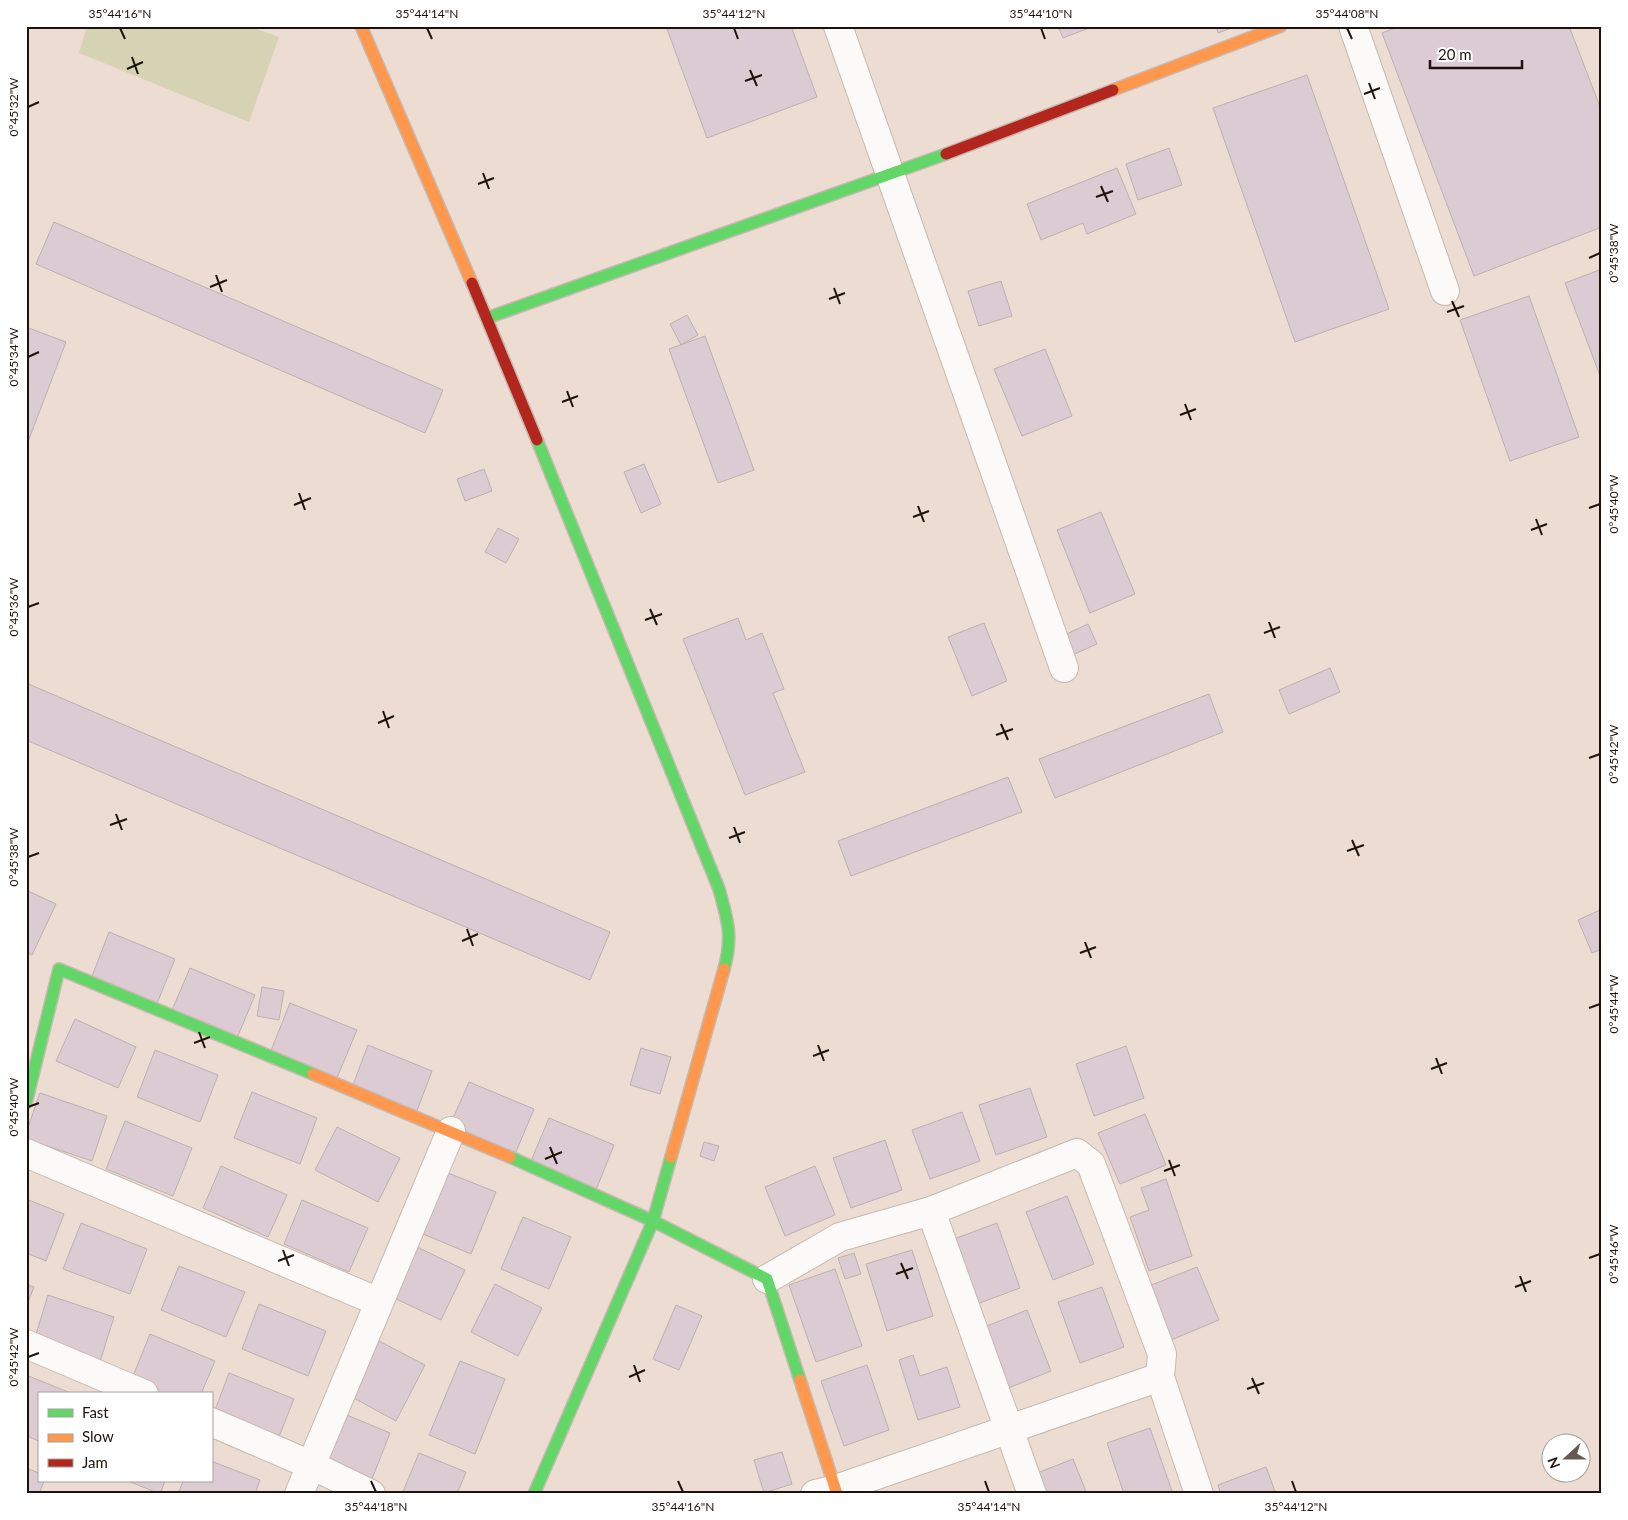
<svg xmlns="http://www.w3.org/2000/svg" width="1628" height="1520" font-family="Lato,sans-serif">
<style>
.green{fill:#d5d3b4}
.building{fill:#dccbd2;stroke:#bcb0b1}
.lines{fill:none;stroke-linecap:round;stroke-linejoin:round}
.street-casing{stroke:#c5b9b0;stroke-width:30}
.fast-casing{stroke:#c5b9b0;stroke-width:14}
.slow-casing{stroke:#c5b9b0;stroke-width:14}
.jam-casing{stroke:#c5b9b0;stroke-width:14}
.street{stroke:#fcfaf8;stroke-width:28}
.fast{stroke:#63d668;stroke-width:11}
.slow{stroke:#ff974d;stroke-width:11}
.jam{stroke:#b3261e;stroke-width:11}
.ticks{fill:none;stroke:#1e130c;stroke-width:2}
.neatline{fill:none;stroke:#1e130c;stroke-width:2}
.ticks-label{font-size:12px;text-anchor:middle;fill:#1e130c}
</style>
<rect width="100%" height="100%" fill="#eddcd1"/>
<path class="green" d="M87,26H248L279,37L249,122L79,53Z"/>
<path class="building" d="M666,26H791L817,97L707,138Z
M1058,26H1089V28L1063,38Z
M1216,26H1237L1218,33Z
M1400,26H1569L1602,112V227L1474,276L1382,33Z
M1307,75L1389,309L1295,342L1213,108Z
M1169,148L1182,185L1138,200L1126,164Z
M1117,168L1136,214L1087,234L1083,223L1041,240L1027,204Z
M54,222L443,390L425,433L36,264Z
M1602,269V381L1565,283Z
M1001,281L1012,316L979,326L968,291Z
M1529,296L1579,437L1510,461L1460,320Z
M687,315L698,335L681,345L670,324Z
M26,327L66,342L26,447Z
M705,336L754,470L718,483L669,349Z
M1045,349L1072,416L1022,436L994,369Z
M644,464L661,504L641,513L624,472Z
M484,469L492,491L465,501L457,479Z
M1101,512L1135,594L1090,613L1057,530Z
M498,528L519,539L506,563L485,552Z
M738,618L746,640L762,633L784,689L773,693L805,772L745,795L683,639Z
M984,623L1007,681L972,696L948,637Z
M1088,624L1097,644L1070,656L1062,636Z
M1330,668L1340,692L1289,714L1279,690Z
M26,683L610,932L590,980L26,740Z
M1209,694L1223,732L1055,798L1039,759Z
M1008,777L1022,812L851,876L838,841Z
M26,890L56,904L32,955L26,952Z
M1602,909V949L1592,953L1578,920Z
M109,932L175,959L156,1006L91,979Z
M190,968L255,995L237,1038L172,1010Z
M262,987L284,991L279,1020L257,1016Z
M290,1003L357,1030L336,1080L270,1053Z
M75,1019L136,1047L118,1088L56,1061Z
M368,1045L432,1071L415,1116L351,1090Z
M1126,1046L1144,1098L1094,1116L1076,1064Z
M641,1048L671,1057L660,1094L630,1085Z
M155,1050L218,1075L200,1122L137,1097Z
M469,1082L534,1109L513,1159L447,1132Z
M1030,1088L1047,1137L996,1155L979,1105Z
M252,1092L317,1118L300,1164L234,1138Z
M40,1093L107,1116L92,1161L26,1139V1133Z
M962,1112L980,1161L930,1179L912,1130Z
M1145,1114L1166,1165L1120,1184L1098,1133Z
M549,1118L614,1145L594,1195L528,1168Z
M125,1121L192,1148L173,1196L106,1169Z
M337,1127L400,1158L378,1202L315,1170Z
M885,1140L902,1190L851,1208L833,1158Z
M704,1142L719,1146L714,1161L700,1156Z
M221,1166L287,1195L268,1237L203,1208Z
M815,1166L835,1215L785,1236L765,1187Z
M448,1173L496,1192L471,1254L423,1234Z
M1166,1179L1192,1256L1149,1271L1130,1217L1149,1210L1141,1188Z
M1067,1196L1094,1264L1053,1280L1026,1212Z
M26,1199L64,1214L46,1261L26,1253Z
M302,1200L368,1228L349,1272L284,1244Z
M523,1217L571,1237L549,1289L501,1269Z
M81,1223L147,1249L130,1294L63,1269Z
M997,1223L1020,1288L977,1304L954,1239Z
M417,1247L465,1270L441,1320L394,1298Z
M912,1250L933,1316L887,1331L866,1264Z
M854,1253L861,1274L845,1279L838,1258Z
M179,1266L245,1292L226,1337L161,1310Z
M1197,1267L1219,1320L1171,1340L1149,1286Z
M835,1269L862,1346L816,1362L789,1285Z
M26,1284L34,1287L26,1307Z
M495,1284L542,1308L518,1356L471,1332Z
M1102,1287L1124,1347L1080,1363L1058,1302Z
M48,1295L114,1317L99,1365L33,1344Z
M259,1304L326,1331L308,1376L242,1349Z
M676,1305L702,1316L679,1370L653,1359Z
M1027,1310L1051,1371L1006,1389L982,1328Z
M150,1334L215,1361L201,1394H161L131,1381Z
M379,1341L425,1365L396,1421L350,1396Z
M913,1355L920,1376L947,1367L960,1407L918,1420L899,1360Z
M460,1361L505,1379L475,1454L429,1435Z
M867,1365L889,1430L844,1446L821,1381Z
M229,1373L294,1399L276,1444L212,1418Z
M26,1375L73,1394H39V1441L26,1436Z
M342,1413L390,1433L370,1484L322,1464Z
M1150,1428L1173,1494H1124L1107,1443Z
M782,1452L792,1484L764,1493L754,1460Z
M419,1453L466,1472L457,1494H402Z
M1073,1459L1087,1494H1040L1032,1475Z
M211,1461L260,1480L255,1494H178L183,1481H211Z
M1266,1467L1276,1494H1221L1218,1485Z
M26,1468L39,1473V1481H44L39,1494H26Z
M128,1481H165L160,1494Z"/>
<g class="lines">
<defs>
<path id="street" d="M838,26L1064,668
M1353,26L1445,291
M26,1153L379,1302
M931,1211L1032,1494
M767,1279L840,1237L931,1211L1077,1153L1091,1164L1162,1354L1160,1377L1199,1494
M26,1344L144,1394
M211,1422L311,1465L371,1494
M299,1494L451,1131
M815,1494L836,1489L1160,1377"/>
<path id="fast" d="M487,318L946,154
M537,440L719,889C728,921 733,937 724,969
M26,1103L59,969L313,1074
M510,1157L653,1221L767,1279L800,1380
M534,1494L653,1221L671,1157"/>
<path id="slow" d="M361,26L472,283
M1113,90L1281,26
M313,1074L510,1157
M671,1157L724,969
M800,1380L837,1494"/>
<path id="jam" d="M946,154L1113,90
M472,283L537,440"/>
</defs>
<use href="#street" class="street-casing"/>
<use href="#fast" class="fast-casing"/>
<use href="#slow" class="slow-casing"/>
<use href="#jam" class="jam-casing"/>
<use href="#street" class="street"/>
<use href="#fast" class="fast"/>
<use href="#slow" class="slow"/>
<use href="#jam" class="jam"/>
</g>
<path class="ticks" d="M120,28L125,39M427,28L432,39M734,28L738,39M1041,28L1045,39M1347,28L1352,39M132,57L138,74M127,69L143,62M750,70L757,86M745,81L762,75M1369,83L1375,99M1364,94L1380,88M28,107L39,102M483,173L489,189M478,184L494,178M1101,186L1108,202M1096,197L1113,191M1589,258L1600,253M216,275L222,292M210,287L227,280M834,288L840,304M829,299L845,293M1452,301L1459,317M1447,312L1464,306M28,357L39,352M567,391L573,407M562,402L578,396M1185,404L1191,420M1180,415L1196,409M299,493L305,510M294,505L311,498M918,506L924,522M1589,508L1600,504M913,517L929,511M1536,519L1542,535M1531,530L1547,524M28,607L39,603M650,609L657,625M645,620L662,614M1269,622L1275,638M1264,633L1280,627M383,711L389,728M378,723L394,716M1001,724L1008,740M996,735L1013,729M1589,758L1600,754M116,814L122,830M110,825L127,819M734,827L740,843M729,838L745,832M1352,840L1359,856M1347,851L1364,845M28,857L39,853M467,929L473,946M462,941L478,934M1085,942L1091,958M1080,953L1096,947M1589,1008L1600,1004M199,1032L205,1048M194,1043L210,1037M818,1045L824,1061M813,1056L829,1050M1436,1058L1442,1074M1431,1069L1447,1063M28,1107L39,1103M550,1147L557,1164M545,1159L562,1152M1169,1160L1175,1176M1164,1171L1180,1165M283,1250L289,1266M1589,1258L1600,1254M278,1261L294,1255M901,1263L908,1279M896,1274L913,1268M1520,1276L1526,1292M1515,1287L1531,1281M28,1357L39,1353M634,1365L640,1382M629,1377L645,1370M1252,1378L1259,1394M1247,1389L1264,1383M371,1481L376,1492M678,1481L683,1492M985,1481L989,1492M1292,1481L1296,1492"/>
<rect width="1628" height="1520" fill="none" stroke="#ffffff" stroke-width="55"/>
<rect x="38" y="1392" width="175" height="90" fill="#ffffff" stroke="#a5a19e"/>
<rect x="48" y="1409" width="25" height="8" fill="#63d668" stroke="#a5a19e"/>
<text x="82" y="1418" font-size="15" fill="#1e130c">Fast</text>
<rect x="48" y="1434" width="25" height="8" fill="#ff974d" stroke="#a5a19e"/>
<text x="82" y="1442" font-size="15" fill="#1e130c">Slow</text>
<rect x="48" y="1459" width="25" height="8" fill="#b3261e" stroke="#a5a19e"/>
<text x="82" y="1468" font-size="15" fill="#1e130c">Jam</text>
<g transform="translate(1566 1458) rotate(249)"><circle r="24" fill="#ffffff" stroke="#a5a19e"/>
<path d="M0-4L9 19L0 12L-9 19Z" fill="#665951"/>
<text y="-8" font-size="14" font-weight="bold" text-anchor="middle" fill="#1e130c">N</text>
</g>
<path d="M1430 60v8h92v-8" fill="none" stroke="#1e130c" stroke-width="2.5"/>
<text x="1438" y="60" font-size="15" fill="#1e130c" stroke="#ffffff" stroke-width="4" paint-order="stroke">20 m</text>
<rect x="28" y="28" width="1572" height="1464" class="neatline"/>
<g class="ticks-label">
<text x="120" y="18">35°44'16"N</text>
<text x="427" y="18">35°44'14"N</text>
<text x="734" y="18">35°44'12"N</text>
<text x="1041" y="18">35°44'10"N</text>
<text x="1347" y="18">35°44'08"N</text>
<text transform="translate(14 107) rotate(-90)" y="4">0°45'32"W</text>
<text transform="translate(1614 253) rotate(-90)" y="4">0°45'38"W</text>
<text transform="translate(14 357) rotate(-90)" y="4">0°45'34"W</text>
<text transform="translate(1614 504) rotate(-90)" y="4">0°45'40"W</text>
<text transform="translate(14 607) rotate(-90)" y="4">0°45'36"W</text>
<text transform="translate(1614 754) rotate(-90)" y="4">0°45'42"W</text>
<text transform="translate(14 857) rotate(-90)" y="4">0°45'38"W</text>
<text transform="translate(1614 1004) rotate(-90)" y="4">0°45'44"W</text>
<text transform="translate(14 1107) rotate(-90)" y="4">0°45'40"W</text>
<text transform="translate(1614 1254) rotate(-90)" y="4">0°45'46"W</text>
<text transform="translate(14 1357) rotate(-90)" y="4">0°45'42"W</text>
<text x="376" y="1511">35°44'18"N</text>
<text x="683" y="1511">35°44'16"N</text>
<text x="989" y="1511">35°44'14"N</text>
<text x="1296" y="1511">35°44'12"N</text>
</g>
</svg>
